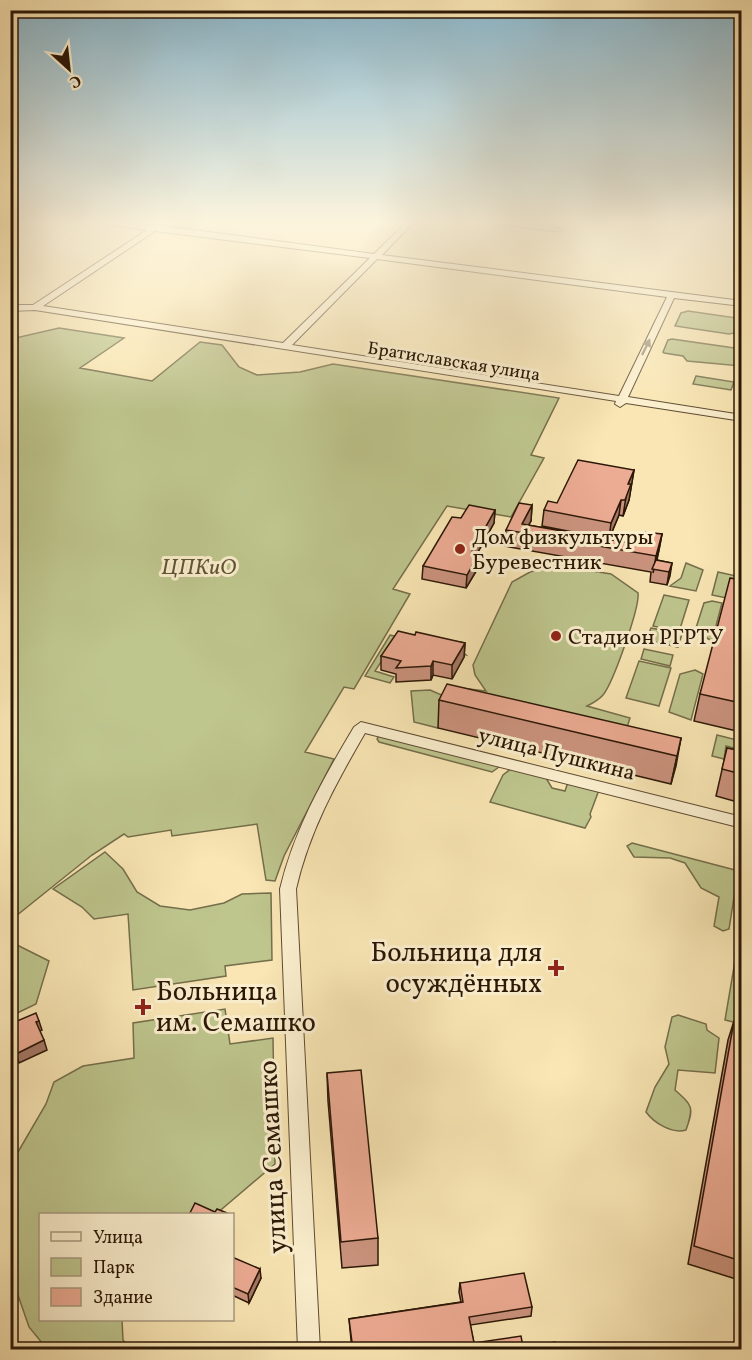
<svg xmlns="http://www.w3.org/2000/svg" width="752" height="1360" font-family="Vollkorn,serif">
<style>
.green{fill:#bec58d;stroke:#746e4a;stroke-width:1.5}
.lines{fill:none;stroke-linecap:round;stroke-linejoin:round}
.minor-casing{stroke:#5e4b32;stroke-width:2}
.minor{fill:#fbefce;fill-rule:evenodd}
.wall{fill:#cb937e;stroke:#2b1706;stroke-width:1.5}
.shaded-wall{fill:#a57867;stroke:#2b1706;stroke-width:1.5}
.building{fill:#ecab93;stroke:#2b1706;stroke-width:1.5}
.oneway{fill:#9d8e74}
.poi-dot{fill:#8f2418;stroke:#fbefce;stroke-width:2}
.labels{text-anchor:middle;stroke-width:6;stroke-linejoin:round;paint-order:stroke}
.far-street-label{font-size:18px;fill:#2b1706;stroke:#fbefce}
.poi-label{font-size:22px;fill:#2b1706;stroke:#fbefce;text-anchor:start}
.park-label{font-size:22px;font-style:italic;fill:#5e5435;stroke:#fbefce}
.street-label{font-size:22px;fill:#2b1706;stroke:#fbefce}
.near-poi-label{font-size:27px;fill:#2b1706;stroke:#fbefce;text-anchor:end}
.near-street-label{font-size:27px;fill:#2b1706;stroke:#fbefce}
</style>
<rect width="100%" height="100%" fill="#f9e6b4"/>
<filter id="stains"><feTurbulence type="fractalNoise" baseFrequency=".00333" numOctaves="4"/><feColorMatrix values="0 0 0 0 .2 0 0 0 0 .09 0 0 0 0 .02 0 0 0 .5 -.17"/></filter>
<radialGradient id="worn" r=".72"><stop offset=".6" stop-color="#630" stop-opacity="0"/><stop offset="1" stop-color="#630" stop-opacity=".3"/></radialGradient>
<path class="green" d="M476,222H548L562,230L559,232Z
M688,311L736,318L739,320L734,333L729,334L675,326L681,313Z
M59,328L124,338L80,368L152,381L200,342L222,345L239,367L257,375L300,372L333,364L559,398L531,455L544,458L511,517L447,506L393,589L410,594L354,689L344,687L305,752L334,759L284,856L275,881L266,880L257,824L172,836L171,830L128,837L124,834L92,855L11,920V339Z
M672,339L741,349V366L687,361L683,356L664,353L663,352L668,340Z
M696,376L734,382L731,390L693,384Z
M686,563L703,570L696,591L670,586L681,578Z
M555,565L611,574L638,593C640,607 613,683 603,695C599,700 593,703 587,706L630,718L621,746L461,688L486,691L475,675L473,665L512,582L530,572Z
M718,572L741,577V601L712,595Z
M664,595L689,600L679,632L653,626Z
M712,601L722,603L712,641L695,631L704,603Z
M651,628L682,634L678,647L646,640Z
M390,635L464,653L466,655L413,643L394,642L375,671L394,677L390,683L365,676Z
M644,649L673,655L670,666L641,659Z
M639,661L671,668L659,706L626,698Z
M695,670L703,674L691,720L669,712L680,674Z
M430,690L444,696L449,705L438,728L414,722L411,691Z
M717,735L741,741V750L726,746L724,759L712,756Z
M379,736L496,764L499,767L492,772L379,742L377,739Z
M512,768L546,778L552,788L565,791L568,782L599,790L590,814L591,817L585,828L490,802L503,775Z
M632,843L735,870L738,872L729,929L723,931L714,926L719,897L701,888L685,863L670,858L634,857L627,846Z
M105,852L123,869L137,892L160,906L190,910L224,903L242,894L271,893L272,960L225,966L226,976L133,990L128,914L94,919L82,907L53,889Z
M11,935L13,943L49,961L36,1004L11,1016Z
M736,955L741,956V1024L725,1020Z
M225,1009L230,1044L273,1038L275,1164L216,1214H40V1320H122L123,1340L131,1349H47L29,1327L11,1275V1164L46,1104L54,1082L83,1066L134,1058L133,1023Z
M678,1015L706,1024L707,1030L719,1038L715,1073L678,1070L675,1090C693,1106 694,1107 686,1130C672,1134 654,1123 646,1112L655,1087L669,1064L665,1047L672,1017Z"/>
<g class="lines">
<defs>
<path id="minor" d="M101,222L156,225L374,254L407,222H414L382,255L742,301V306L674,298L628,397L742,415V421L626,403L620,407L615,404L616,401L35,310L10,311V305H33L147,230L104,224ZM155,231L370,258L283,343L43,306ZM377,259L667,297L619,396L292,345Z
M361,722L742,817V828L365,733C336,783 309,832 296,889L320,1350H298L280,889C294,830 323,779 354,727Z"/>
</defs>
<use href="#minor" class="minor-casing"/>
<use href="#minor" class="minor"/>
</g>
<path class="wall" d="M634,470L629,500L623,516L619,515L609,539L542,526L544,510Z
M532,505L531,521L528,525L640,545L662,534L657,560L672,563L667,585L650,582L651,572L504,546L506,530Z
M495,510L494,523L477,554L478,555V568L466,588L422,579L423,566L461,518Z
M741,580V669L738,682L735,681V682L741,684V732L694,721L700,694Z
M415,635L465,643L464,657L452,679L433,675L431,680L396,682V674L381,670V656Z
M439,700L681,738L671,784L438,728Z
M727,748L741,751V803L716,796Z
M734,1021L741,1023V1264L736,1279L688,1264L728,1040Z
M327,1073L378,1238V1265L342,1268L328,1101Z
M232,1257L261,1278L249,1303L232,1295Z
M460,1283L532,1307L531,1316L470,1325L474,1343L557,1350H352L349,1319L461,1302L459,1292Z"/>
<path class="shaded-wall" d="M634,470L629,500L623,516L628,484Z
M621,500L619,515L609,539L611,523Z
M532,505L531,521L524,533L522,524Z
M495,510L494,523L470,566L471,553Z
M662,534L659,550L653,573L656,556Z
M478,555V568L466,588L467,575Z
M672,563L670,576L667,585L669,572Z
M465,643L464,657L452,679V665Z
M433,661V675L431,680V666Z
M681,738L676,766L671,784L677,756Z
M39,1021L42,1030L38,1032L36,1022Z
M44,1040L47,1050L19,1063L16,1054Z
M13,1045L16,1055L10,1057V1046Z
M260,1269L261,1278L249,1303L248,1294Z"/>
<path class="building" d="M578,460L634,470L628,484H631L625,500H621L611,523L544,510L548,501L557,503Z
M519,503L532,505L522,524L640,545L644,532L662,534L656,556L506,530Z
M469,505L495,510L471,553L478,555L467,575L423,566L452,517L461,518Z
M656,560L672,563L669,572L652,569Z
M730,578L741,580V654L735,682L741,684V703L700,694Z
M398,631L415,635L416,632L465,643L452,665L433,661L431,666L396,668L401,661L381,656Z
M447,684L681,738L677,756L439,700Z
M727,748L741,751V774L722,769Z
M36,1013L39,1021L36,1022L44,1040L16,1054L13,1045L10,1046V1024Z
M734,1021L741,1023V1261L694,1246Z
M361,1070L378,1238L341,1242L327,1073Z
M195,1203L215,1212L217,1209L227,1213L226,1215H189Z
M232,1257L260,1269L248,1294L232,1287Z
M524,1273L532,1307L469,1317L474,1343L521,1336L523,1347L555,1342L557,1350H462L461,1343L417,1350H353L349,1319L463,1302L460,1283Z"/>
<defs><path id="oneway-solid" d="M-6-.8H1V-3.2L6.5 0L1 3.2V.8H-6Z" transform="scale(1.5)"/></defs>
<use class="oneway" href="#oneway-solid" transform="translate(646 347) rotate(-64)"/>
<linearGradient id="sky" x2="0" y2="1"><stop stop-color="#8ab9d0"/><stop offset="0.54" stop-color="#fcf4dd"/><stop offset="1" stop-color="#fcf4dd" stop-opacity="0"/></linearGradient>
<rect width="752" height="412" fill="url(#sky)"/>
<g class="poi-dot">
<circle cx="460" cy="549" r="6"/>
<circle cx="556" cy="636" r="6"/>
<path d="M553 959h6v6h6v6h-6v6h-6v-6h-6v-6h6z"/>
<path d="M140 998h6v6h6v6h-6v6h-6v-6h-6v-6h6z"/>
</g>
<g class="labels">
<g class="far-street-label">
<text transform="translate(454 361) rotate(9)" y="6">Братиславская улица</text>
</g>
<g class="poi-label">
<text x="472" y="544">Дом физкультуры<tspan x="472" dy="25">Буревестник</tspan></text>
<text x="568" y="644">Стадион РГРТУ</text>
</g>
<g class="park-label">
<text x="199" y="574">ЦПКиО</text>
</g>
<g class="street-label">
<text transform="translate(557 753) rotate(14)" y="8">улица Пушкина</text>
</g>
<g class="near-poi-label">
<text x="542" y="961">Больница для<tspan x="542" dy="31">осуждённых</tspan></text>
<text x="156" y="1000" text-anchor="start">Больница<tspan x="156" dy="31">им. Семашко</tspan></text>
</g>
<g class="near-street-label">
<text transform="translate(272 1157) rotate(-93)" y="9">улица Семашко</text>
</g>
</g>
<rect width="752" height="1360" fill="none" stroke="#f9e6b4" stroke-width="36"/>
<rect x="12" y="12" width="728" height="1336" fill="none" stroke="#2b1706" stroke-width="3"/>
<rect x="18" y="18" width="716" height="1324" fill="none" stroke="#2b1706" stroke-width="1.5"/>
<rect x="39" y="1213" width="195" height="108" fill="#fbefce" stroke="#a8997e" stroke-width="1.5"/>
<rect x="51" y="1232" width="30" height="9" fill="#fbefce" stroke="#a8997e" stroke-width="1.5"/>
<text x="93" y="1243" font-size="18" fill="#2b1706">Улица</text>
<rect x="51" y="1258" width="30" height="18" fill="#bec58d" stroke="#a8997e" stroke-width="1.5"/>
<text x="93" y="1273" font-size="18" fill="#2b1706">Парк</text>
<rect x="51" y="1288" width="30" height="18" fill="#ecab93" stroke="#a8997e" stroke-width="1.5"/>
<text x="93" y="1303" font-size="18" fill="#2b1706">Здание</text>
<g transform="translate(69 69) rotate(153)" stroke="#fbefce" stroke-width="4.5" paint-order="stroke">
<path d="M0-4.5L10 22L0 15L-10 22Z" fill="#2b1706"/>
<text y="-9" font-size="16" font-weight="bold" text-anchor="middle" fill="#2b1706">С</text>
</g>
<rect width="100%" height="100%" filter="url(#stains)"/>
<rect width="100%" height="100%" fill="url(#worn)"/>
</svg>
